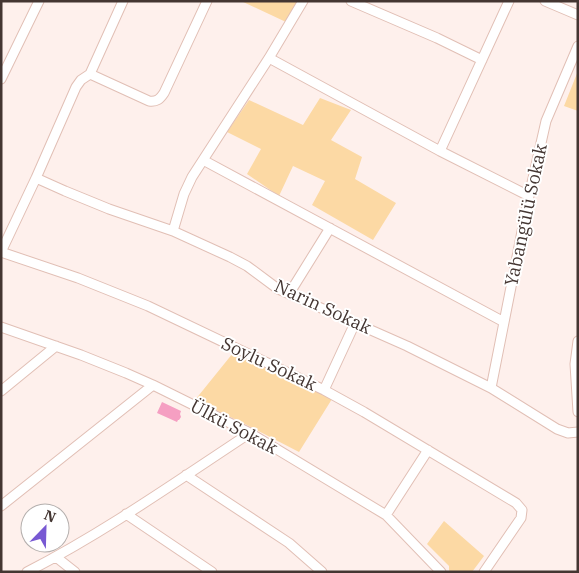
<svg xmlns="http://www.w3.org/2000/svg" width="579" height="573" font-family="'IBM Plex Serif',serif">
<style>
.green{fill:#fcd9a4}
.water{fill:#f59fc2}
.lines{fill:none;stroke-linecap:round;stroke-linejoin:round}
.street-casing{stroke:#e1bfb5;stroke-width:11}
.street{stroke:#fff;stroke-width:9}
.labels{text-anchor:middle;stroke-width:4;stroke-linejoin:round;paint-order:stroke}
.street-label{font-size:18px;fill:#443632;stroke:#fff}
</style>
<rect width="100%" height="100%" fill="#fef0ec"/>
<path class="green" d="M241,1H298L286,22Z
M578,71V111L564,106Z
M320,98L351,110L331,140L362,157L355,179L396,203L373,240L312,205L325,181L293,166L279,196L247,174L261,149L227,132L249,100L303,125Z
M233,353L332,399L299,452L243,423L195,400Z
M444,521L484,556L472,572H450L449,570V566L427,544Z"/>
<path class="water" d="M162,402L181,411L180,414L181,417L179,420H178L177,422L157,413Z"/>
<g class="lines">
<defs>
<path id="street" d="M351,1L437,38L482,60
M545,1L578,15
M269,58L440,151L529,196
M90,74L149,101C157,102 160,99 164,93L207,1
M1,79L39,1
M440,151L509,1
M203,160L504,322
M36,178L65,191L109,209L173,231L230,257L247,266L278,289L407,346L491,388L557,429L568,433L578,432
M173,231L184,194L192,177L269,58L303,1
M1,252L78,278L148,306L324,390L364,412L516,503L522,510L521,518L484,572
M1,252L36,178L76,87L81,80L90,74L123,1
M289,294L330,228
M1,327L81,355L126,373L153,385L250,433L386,515L441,572
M578,341L575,364L578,412
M491,388L529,196L546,121L578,46
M324,390L355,323
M1,391L56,346
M186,475L289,543L322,572
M1,506L153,385
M126,514L212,572
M386,515L428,450
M56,557L75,572
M27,572C105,532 177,481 250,433"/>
</defs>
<use href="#street" class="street-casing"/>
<use href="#street" class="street"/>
</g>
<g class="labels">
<g class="street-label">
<text transform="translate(526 215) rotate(-78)" y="6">Yabangülü Sokak</text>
<text transform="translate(323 307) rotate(25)" y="6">Narin Sokak</text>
<text transform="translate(269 364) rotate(25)" y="6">Soylu Sokak</text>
<text transform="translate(234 427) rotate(28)" y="6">Ülkü Sokak</text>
</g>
</g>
<rect width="579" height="573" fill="none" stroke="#443632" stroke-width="5"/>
<g transform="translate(45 528) rotate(23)"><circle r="24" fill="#ffffff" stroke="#b4afad"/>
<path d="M0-4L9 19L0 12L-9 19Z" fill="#7859d3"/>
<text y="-8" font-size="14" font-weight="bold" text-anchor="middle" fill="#443632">N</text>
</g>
</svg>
